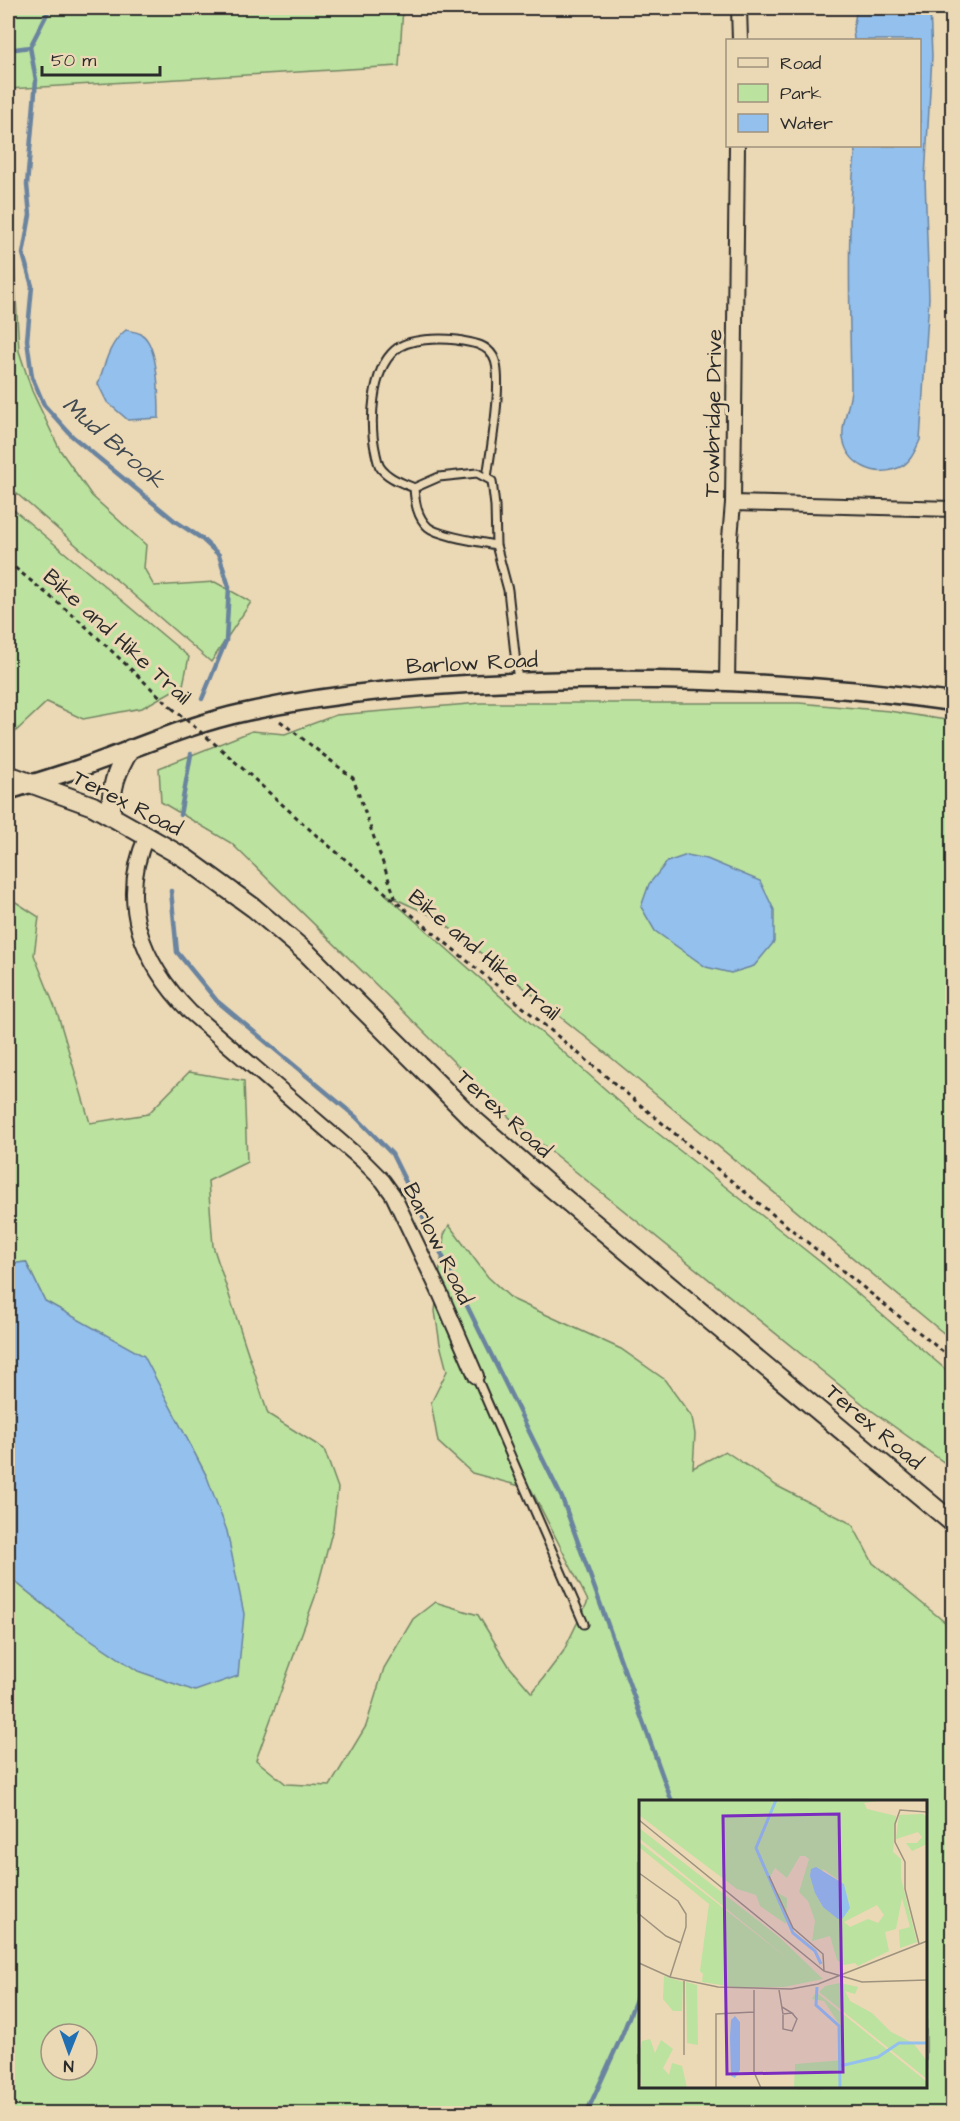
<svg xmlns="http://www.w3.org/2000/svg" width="960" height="2121" font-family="'Architects Daughter',sans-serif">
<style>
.green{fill:#bbe29e;stroke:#738664;stroke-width:1.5;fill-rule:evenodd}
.water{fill:#94c0ed;stroke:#6a849f;stroke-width:1.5}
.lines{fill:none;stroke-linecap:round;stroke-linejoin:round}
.stream{stroke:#6a849f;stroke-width:4.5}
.service-casing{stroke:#2b2b2b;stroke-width:11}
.minor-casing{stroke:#2b2b2b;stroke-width:18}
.tertiary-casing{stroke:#2b2b2b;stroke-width:21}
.secondary-casing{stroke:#2b2b2b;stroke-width:22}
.path{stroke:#2b2b2b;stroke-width:3;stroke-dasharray:4.5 4.5;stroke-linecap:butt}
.service{stroke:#ebd8b5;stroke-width:7}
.minor{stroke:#ebd8b5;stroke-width:14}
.tertiary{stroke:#ebd8b5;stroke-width:16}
.secondary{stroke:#ebd8b5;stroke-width:18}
.path-bridge{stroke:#2b2b2b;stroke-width:3;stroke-dasharray:4.5 4.5;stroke-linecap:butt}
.labels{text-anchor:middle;stroke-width:6;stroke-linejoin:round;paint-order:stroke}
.street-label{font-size:22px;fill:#2b2b2b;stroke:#ebd8b5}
.water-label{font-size:24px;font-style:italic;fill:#404952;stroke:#ebd8b5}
.inset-river{fill:none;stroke:#94c0ed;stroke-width:3}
.inset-road{fill:none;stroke:#9e937e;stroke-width:1.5}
.view{fill:#7b2cbf;fill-opacity:0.15;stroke:#7b2cbf;stroke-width:3}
.inset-edge{fill:none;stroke:#2b2b2b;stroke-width:3}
</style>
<rect width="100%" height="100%" fill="#ebd8b5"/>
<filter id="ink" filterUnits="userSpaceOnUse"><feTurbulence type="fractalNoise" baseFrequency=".0167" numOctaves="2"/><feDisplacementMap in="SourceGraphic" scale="12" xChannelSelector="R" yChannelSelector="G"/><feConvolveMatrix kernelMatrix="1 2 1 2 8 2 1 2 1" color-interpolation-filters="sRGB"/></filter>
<g filter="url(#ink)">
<path class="green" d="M8,8H403L399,66L8,89Z
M8,155L19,351L32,391L60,450L92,496L146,545L144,568L154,586L215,582L251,602L211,662L8,486Z
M8,505L189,657L183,685L142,708L83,719L47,702L14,733L8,732Z
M481,703H799L889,711L952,721V1340L608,1055L437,918L385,894L631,1112L823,1264L952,1375V1468L864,1405L512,1120L404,1012L231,843L161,802L159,768L252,731L285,734L336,715Z
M8,897L39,917L34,955L58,1015L90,1123L148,1114L189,1072L244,1081L247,1162L208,1181L213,1246L268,1414L324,1449L338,1488L333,1528L315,1597L256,1760L286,1784L330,1786L366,1726L384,1668L413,1619L435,1602L478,1615L509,1666L532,1693L563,1652L588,1601L531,1489L472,1473L438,1442L431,1403L447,1371L440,1344L435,1311L444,1235L449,1225L488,1277L512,1299L621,1349L664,1379L692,1417L695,1434L693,1468L725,1451L777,1486L852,1524L873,1563L952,1628V2113H8V1576L69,1625L207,1477L144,1357L45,1301L26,1262L8,1264ZM640,1802H926V2086H640ZM51,2034H87V2070H51Z"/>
<path class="water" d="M857,8H930L932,56L925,178L929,298L920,440C915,451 910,464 898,468C874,478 847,464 843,438C841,421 851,405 851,388C850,307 846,226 856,146H920V40H854L853,29Z
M126,330C131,331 137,332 141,334C159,344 159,399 159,418L128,420L107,402L98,384C105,364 109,343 126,330Z
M687,855L707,859L760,881L774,910V942L754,966L731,973L706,967L655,931L641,907L649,884L667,862Z
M26,1262L45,1301L144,1356L207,1477L227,1531L244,1614L238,1676L195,1691L138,1671L69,1625L8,1576V1264Z"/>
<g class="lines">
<path class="stream" d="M50,8L30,47L36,80L27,185L30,215L23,254L32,286L27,340L32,377L44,405L72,436L175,521L201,538L219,555L229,587L226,641L202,699
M8,50L30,47
M180,815L191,754
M171,891L177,952L217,1001L356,1117L392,1154L562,1498L672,1802
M586,2114L622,2035L640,1989"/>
<defs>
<path id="service" d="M414,488C403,483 387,478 380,467C378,464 377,458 376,454C369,424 371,371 395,350C408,338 441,338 457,340C471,343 485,343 493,356C505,375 490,453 487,478
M496,545C481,542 438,536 428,527C417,517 415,502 414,488L439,477L477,473L492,481L495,506L496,545L508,590L518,682
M476,1376L584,1624"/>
<path id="minor" d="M739,8L740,40
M733,503L952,509
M727,682L729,550L733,503L737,146
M147,835C117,902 142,963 190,1012L363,1161L383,1181L393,1195L440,1293L476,1376"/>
<path id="tertiary" d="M8,791C33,783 60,775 86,766C139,747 190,724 246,712C342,691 440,684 538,681C676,677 815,683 952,702"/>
<path id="secondary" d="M8,775L93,806L185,858L254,908L308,954L475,1121L553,1189L952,1522
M111,815C111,787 115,773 130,749"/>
</defs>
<use href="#service" class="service-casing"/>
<use href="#minor" class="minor-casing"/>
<use href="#tertiary" class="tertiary-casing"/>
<use href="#secondary" class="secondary-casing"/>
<path class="path" d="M8,562L80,621L172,708
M280,721L353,778L396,900
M221,749L316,835L745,1192L952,1359"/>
<use href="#service" class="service"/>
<use href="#minor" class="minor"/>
<use href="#tertiary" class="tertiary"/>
<use href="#secondary" class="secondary"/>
<path class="path-bridge" d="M172,708L221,749"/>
</g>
</g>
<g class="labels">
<g class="street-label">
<text transform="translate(712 413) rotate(-89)" y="8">Towbridge Drive</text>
<text transform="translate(118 636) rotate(42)" y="8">Bike and Hike Trail</text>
<text transform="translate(472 662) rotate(-3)" y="8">Barlow Road</text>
<text transform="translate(128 802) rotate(27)" y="8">Terex Road</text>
<text transform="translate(485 954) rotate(40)" y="8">Bike and Hike Trail</text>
<text transform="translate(505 1113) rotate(42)" y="8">Terex Road</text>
<text transform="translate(439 1243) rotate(64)" y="8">Barlow Road</text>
<text transform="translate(875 1426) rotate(40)" y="8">Terex Road</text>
</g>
<g class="water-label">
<text transform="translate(114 442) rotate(41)" y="8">Mud Brook</text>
</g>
</g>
<g transform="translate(639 1800)">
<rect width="288" height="288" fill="#ebd8b5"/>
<path d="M0,0H245L225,3L228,9L257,16L254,52L262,59V78L278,142L261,148L260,130L271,127L263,98L257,129L246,132L250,151L219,166L216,163L205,165L198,160L191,136L173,141L176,121L169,101L160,92L170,59L166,56H161L148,78L136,68L130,79L137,92L148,98L147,124L121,106L117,95L98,89L0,15ZM184,69L205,84L211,108L196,114L184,107L176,93ZM238,105L245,115L239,123L229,119L211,127L205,122ZM284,14L288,17V44L273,51L267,43H278L283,37L279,32L257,39L260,15ZM0,28L140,137L184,179L145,187H95L63,182L64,174L61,171L70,104L0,47V42L153,162L0,38ZM25,176L44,182L43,211H34L24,199ZM47,182L58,185L59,245L48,243ZM201,183L219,187L216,194L206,191L211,201L233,213L252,232L274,243L288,261V279L180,192L186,186ZM177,192L288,282V288H155L156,264L204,260L200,224L185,201L173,199ZM11,239L16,253L22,240L34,249L24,268L30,275L33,263L43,266L48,288H2L0,254L3,241Z" fill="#bbe29e" fill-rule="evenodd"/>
<path d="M177,67L205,84L211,108L204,118L199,119L184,107L176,93L171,76L172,69ZM96,216L101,222V270L96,278L92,276L91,237L92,220Z" fill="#94c0ed"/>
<path class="inset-river" d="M137,0L117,48L154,133L176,151L182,164M178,187L177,205L200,226L201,288M201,266L239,257L260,243H288"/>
<path class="inset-road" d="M0,20L185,171L223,182L288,180M0,73L39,101L47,114V127L31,177M130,76L154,128L184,154L185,171M0,114L27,136L42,143M280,144L266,89V62L256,42V24L261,10L288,12M0,163L31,177L79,187L152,189L179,184L288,141M45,181V255M115,190V272L122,288M140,190L144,214L153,213L143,207M144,215V229L153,231L158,219L153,213M77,288V214L115,212"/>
<path class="view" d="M200,14L204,272L88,274L84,16Z"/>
<rect width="288" height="288" class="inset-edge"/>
</g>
<rect width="960" height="2121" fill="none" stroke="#ebd8b5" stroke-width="30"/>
<rect x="15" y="15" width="930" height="2091" fill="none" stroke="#2b2b2b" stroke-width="2" filter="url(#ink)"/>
<rect x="726" y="39" width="195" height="108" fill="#ebd8b5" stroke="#9e937e" stroke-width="1.5"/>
<rect x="738" y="58" width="30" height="9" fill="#ebd8b5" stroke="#9e937e" stroke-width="1.5"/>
<text x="780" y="69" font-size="18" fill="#2b2b2b">Road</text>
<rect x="738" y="84" width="30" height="18" fill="#bbe29e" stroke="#9e937e" stroke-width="1.5"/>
<text x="780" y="99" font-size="18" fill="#2b2b2b">Park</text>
<rect x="738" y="114" width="30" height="18" fill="#94c0ed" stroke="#9e937e" stroke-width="1.5"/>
<text x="780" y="129" font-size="18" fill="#2b2b2b">Water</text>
<g transform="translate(69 2052) rotate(181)"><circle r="28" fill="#ebd8b5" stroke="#9e937e" stroke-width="1.5"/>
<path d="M0-4.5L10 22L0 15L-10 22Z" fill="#1f6fb2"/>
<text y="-9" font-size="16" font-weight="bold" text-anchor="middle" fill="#2b2b2b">N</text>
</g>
<path d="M42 66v9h118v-9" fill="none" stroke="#2b2b2b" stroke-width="3"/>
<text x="51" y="66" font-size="18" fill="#2b2b2b" stroke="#ebd8b5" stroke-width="4.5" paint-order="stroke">50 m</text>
</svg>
